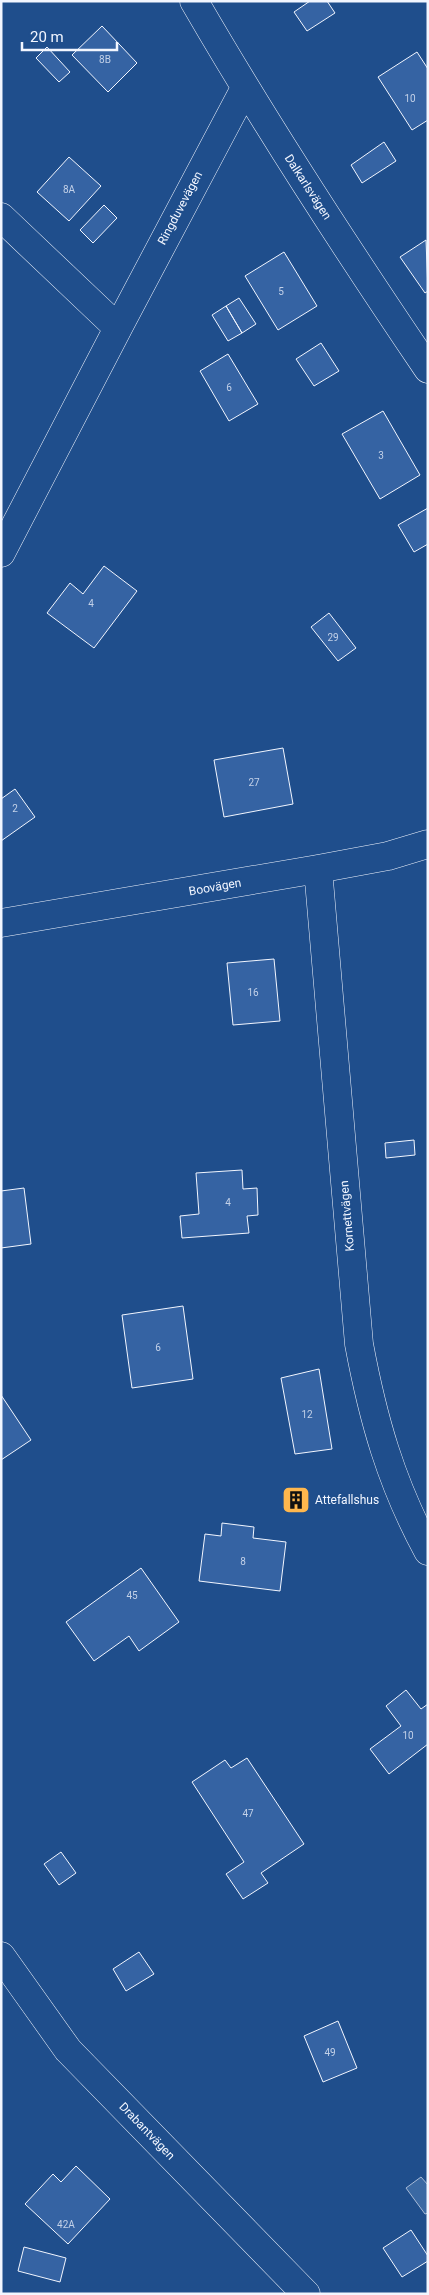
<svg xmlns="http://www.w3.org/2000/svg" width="429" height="2295" font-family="Roboto,sans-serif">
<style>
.water{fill:#3b69a3;stroke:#a8bbd7}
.building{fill:#3563a3;stroke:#f2f6ff}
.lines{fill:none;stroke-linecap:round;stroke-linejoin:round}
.minor-casing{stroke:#f2f6ff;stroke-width:29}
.minor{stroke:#1f4e8c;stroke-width:28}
.labels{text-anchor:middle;stroke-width:4;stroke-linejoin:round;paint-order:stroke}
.number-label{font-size:10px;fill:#c3d1e8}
.street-label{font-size:12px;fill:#f2f6ff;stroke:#1f4e8c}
.poi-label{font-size:12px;fill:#f2f6ff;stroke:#1f4e8c;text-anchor:start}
</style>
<rect width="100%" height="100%" fill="#1f4e8c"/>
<path class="water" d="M421,2177L428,2185V2213L425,2214L406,2188Z"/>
<path class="building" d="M310,1H327L335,13L307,31L294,12Z
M102,26L137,63L108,92L72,55Z
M47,47L70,72L59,82L36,58Z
M417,52L428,69V120L412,130L378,77Z
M384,142L396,161L362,183L351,165Z
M69,157L101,186L69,221L37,192Z
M104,205L117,218L93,243L80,230Z
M426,240L428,291L425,293L400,257Z
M284,252L317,306L278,330L245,276Z
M239,298L256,324L242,333L226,306Z
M226,306L242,333L228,341L212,315Z
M321,343L339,371L314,386L296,359Z
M228,354L258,404L229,421L200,371Z
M383,411L420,475L380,499L342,434Z
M428,508V544L414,552L398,525Z
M104,566L137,591L94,648L47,613L70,583L83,594Z
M329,613L356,648L338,661L311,627Z
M283,748L293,804L224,817L214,760Z
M15,789L35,817L1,841V799Z
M274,959L280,1021L233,1025L227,963Z
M414,1140L415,1155L386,1158L385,1143Z
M242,1170L243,1189L257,1188L258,1215L247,1216L249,1233L182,1238L180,1216L199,1214L196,1173Z
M24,1188L31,1244L1,1248V1191Z
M183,1306L193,1379L132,1388L122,1315Z
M319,1369L332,1449L295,1454L281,1378Z
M1,1395L31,1440L1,1460Z
M299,1489L307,1496L295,1512L286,1504Z
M222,1523L254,1527L253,1538L286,1542L280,1591L199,1581L205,1534L221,1536Z
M141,1568L179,1622L139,1651L129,1636L94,1661L66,1622Z
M406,1690L421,1709L428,1704V1744L389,1774L370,1749L401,1726L386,1706Z
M247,1758L304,1844L261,1873L268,1883L243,1899L226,1874L244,1862L192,1782L225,1760L231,1768Z
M61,1852L76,1873L59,1885L44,1864Z
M139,1952L154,1974L126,1991L113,1969Z
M338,2021L357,2068L323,2082L304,2036Z
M76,2166L110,2199L68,2244L25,2204L53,2174L61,2182Z
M411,2230L428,2256V2261L402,2277L383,2248Z
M24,2247L66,2258L60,2282L18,2271Z"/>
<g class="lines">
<defs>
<path id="minor" d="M194,1C267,127 346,248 428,369
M1,217L118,328L1,553
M118,328L245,88
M318,869L359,1344C373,1419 391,1483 428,1551
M1,923L318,869L388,856L428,844
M1,1956L68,2050L306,2294"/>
</defs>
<use href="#minor" class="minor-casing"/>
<use href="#minor" class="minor"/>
</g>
<defs>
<symbol id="building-square" viewBox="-11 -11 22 22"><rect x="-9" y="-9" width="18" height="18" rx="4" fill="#ffb74d" stroke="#1f4e8c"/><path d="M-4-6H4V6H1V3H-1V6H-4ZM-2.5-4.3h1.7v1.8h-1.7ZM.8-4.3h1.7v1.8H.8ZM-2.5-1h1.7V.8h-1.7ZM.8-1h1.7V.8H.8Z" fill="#111"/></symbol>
</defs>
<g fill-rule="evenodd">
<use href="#building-square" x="280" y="1484" width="32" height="32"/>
</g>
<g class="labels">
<g class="number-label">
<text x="105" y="63">8B</text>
<text x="410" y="102">10</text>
<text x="69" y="193">8A</text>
<text x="281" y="295">5</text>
<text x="229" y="391">6</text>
<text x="381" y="459">3</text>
<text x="91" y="607">4</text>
<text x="333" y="641">29</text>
<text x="254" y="786">27</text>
<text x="15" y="812">2</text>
<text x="253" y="996">16</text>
<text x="228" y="1206">4</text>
<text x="158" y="1351">6</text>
<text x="307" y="1418">12</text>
<text x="243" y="1565">8</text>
<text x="132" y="1599">45</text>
<text x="408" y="1739">10</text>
<text x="248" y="1817">47</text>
<text x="330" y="2056">49</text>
<text x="66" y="2228">42A</text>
</g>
<g class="street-label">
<text transform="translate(308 187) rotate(57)" y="4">Dalkarlsvägen</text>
<text transform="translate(180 208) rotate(-62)" y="4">Ringduvevägen</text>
<text transform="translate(215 887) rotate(-10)" y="4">Boovägen</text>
<text transform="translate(347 1216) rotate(-95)" y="4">Kornettvägen</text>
<text transform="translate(147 2131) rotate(46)" y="4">Drabantvägen</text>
</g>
<g class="poi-label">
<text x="315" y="1504">Attefallshus</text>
</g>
</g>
<rect width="429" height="2295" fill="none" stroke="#f2f6ff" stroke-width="5"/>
<path d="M22 42v8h95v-8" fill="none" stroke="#f2f6ff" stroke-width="2.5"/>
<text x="30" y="42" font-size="15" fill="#f2f6ff" stroke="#1f4e8c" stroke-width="4" paint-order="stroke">20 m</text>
</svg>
